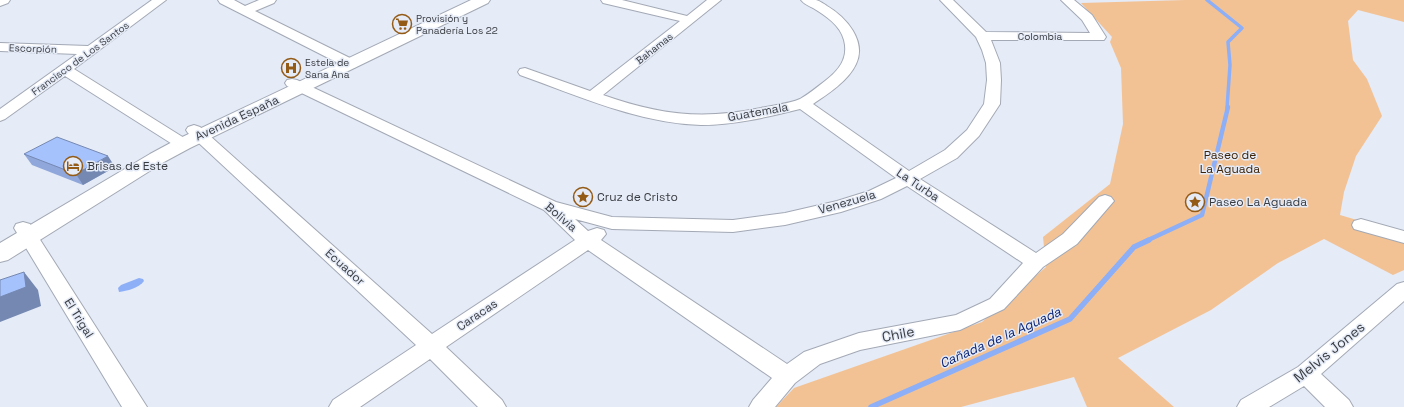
<svg xmlns="http://www.w3.org/2000/svg" width="1404" height="407" font-family="'Space Grotesk',sans-serif">
<style>
.green{fill:#f3c294}
.water{fill:#8daff7}
.lines{fill:none;stroke-linecap:round;stroke-linejoin:round}
.stream-far2{stroke:#8daff7;stroke-width:3.5}
.stream-far1{stroke:#8daff7;stroke-width:4.5}
.stream{stroke:#8daff7;stroke-width:5.5}
.minor-casing{stroke:#a3a9b5;stroke-width:2}
.major-casing{stroke:#a3a9b5;stroke-width:2}
.minor{fill:#fff;fill-rule:evenodd}
.major{fill:#fff;fill-rule:evenodd}
.wall{fill:#8fa7da}
.shaded-wall{fill:#7488b1}
.building{fill:#a6c2fd;stroke:#7488b1}
.labels{text-anchor:middle;stroke-width:3;stroke-linejoin:round;paint-order:stroke}
.far-poi-label{font-size:10px;fill:#393c41;stroke:#e5ebf7;text-anchor:start}
.far-street-label{font-size:10px;fill:#393c41;stroke:#e5ebf7}
.street-label{font-size:12px;fill:#393c41;stroke:#e5ebf7}
.park-label{font-size:12px;fill:#3d2307;stroke:#e5ebf7}
.poi-label{font-size:12px;fill:#393c41;stroke:#e5ebf7;text-anchor:start}
.water-label{font-size:13px;font-style:italic;fill:#071f70;stroke:#e5ebf7}
.near-street-label{font-size:14px;fill:#393c41;stroke:#e5ebf7}
</style>
<rect width="100%" height="100%" fill="#e5ebf7"/>
<path class="green" d="M1185,0H1404V22L1358,10L1348,21L1353,60L1367,79L1382,116L1356,156L1344,192L1340,215L1404,234V270L1393,275L1324,239L1278,263L1211,310L1118,358L1174,407H1087L1074,377L961,407H776L794,388L982,322L1046,267L1043,237L1110,184L1123,124L1121,68L1110,42L1112,37L1081,3Z"/>
<path class="water" d="M139,278L143,279L144,281C139,288 127,291 119,292L118,288L121,285Z"/>
<g class="lines">
<path class="stream-far2" d="M1207,0L1242,28L1228,42L1230,65L1227,108"/>
<path class="stream-far1" d="M1146,241L1202,215L1228,107"/>
<path class="stream" d="M871,407L1070,319L1134,247L1149,240"/>
<defs>
<path id="minor" d="M0,0H10L8,3L0,6Z
M152,0H166L74,69L189,141L191,144L189,147L183,149L177,147L65,76L5,119L0,121V109L77,54L0,51V43L88,46Z
M218,0H234L245,6L259,0H276L274,3L255,11L356,61L358,64L356,67L351,68L346,67L220,3Z
M601,0H622L687,16L707,0H721L603,95C660,115 702,120 761,108C774,105 788,104 800,99C809,94 817,87 825,81C838,71 849,59 844,40C840,25 826,16 813,8C809,6 804,4 801,0C806,0 812,0 816,0C820,1 824,4 827,6C846,17 867,41 856,64C848,81 828,94 813,104L909,171L945,150L967,130L984,104L987,80L986,63L982,50L976,37L940,0H953L986,32L1090,33L1082,20L1061,0H1074L1092,15L1106,37L1104,40H991L1000,63L1001,80L1000,104L979,136L957,158L920,179L1036,253L1063,234L1099,197L1105,195L1111,197L1114,201L1077,244L1043,267L1004,309L960,330L860,350L820,364L795,383L775,407H749L753,400L772,378L588,250L446,347L502,400L506,407H478L430,359L360,407H329L333,400L416,345L188,133L186,130L188,127L194,125L200,127L432,334L575,240L544,210L287,86L285,83L287,80L292,79L297,80L556,202L612,217L733,220L785,213L837,201L869,191L896,178L800,109C768,117 734,125 701,125C638,123 579,96 520,75L518,72L520,69L525,68L590,91L680,21L603,3ZM907,186L1023,263L990,299L956,315L859,333L804,352L787,364L601,240L606,234L604,230L597,228L588,231L575,219L612,229L733,232L785,225L841,212L881,199Z
M1361,219L1404,231V243L1354,229L1352,225L1354,221Z
M23,222L30,224L147,407H122L14,228L16,224Z
M1404,282V301L1321,374L1349,400L1353,407H1325L1304,386L1269,407H1237L1241,400L1298,367L1397,284Z"/>
<path id="major" d="M471,0H490L488,3L190,148L164,162L8,260L0,262V243L150,154L176,140Z"/>
</defs>
<use href="#minor" class="minor-casing"/>
<use href="#major" class="major-casing"/>
<use href="#minor" class="minor"/>
<use href="#major" class="major"/>
</g>
<path class="wall" d="M24,154L115,167L83,185L32,165Z"/>
<path class="shaded-wall" d="M108,156L115,167L83,185L76,174Z
M24,272L38,290L41,306L0,322V297Z"/>
<path class="building" d="M57,137L108,156L76,174L24,154Z
M24,272L26,287L0,297V280Z"/>
<defs>
<symbol id="supermarket-ring" viewBox="-11 -11 22 22"><circle r="9.5" fill="#e5ebf7" stroke="#945b17" stroke-width="1.5"/><path d="M-6-5.5h2.5l.6 2H6L4.5 2H-2.5L-4.4-4H-6ZM-1.5 3.2a1.3 1.3 0 1 0 .1 0ZM3 3.2a1.3 1.3 0 1 0 .1 0Z" fill="#945b17"/></symbol>
<symbol id="hospital-ring" viewBox="-11 -11 22 22"><circle r="9.5" fill="#e5ebf7" stroke="#945b17" stroke-width="1.5"/><path d="M-5-5h3v3.5h4V-5h3V5h-3V1.5h-4V5h-3Z" fill="#945b17"/></symbol>
<symbol id="hotel-ring" viewBox="-11 -11 22 22"><circle r="9.5" fill="#e5ebf7" stroke="#945b17" stroke-width="1.5"/><path d="M-6-4.5h1.5V1H6V5H4.5V3h-9V5H-6ZM-4 0a1.8 1.8 0 1 1 3.6 0ZM.5 0V-2.5h3Q6-2.5 6 0Z" fill="#945b17"/></symbol>
<symbol id="sight-ring" viewBox="-11 -11 22 22"><circle r="9.5" fill="#e5ebf7" stroke="#945b17" stroke-width="1.5"/><path d="M0-6L1.8-2.2L6-1.7L2.9 1.2L3.7 5.4L0 3.3L-3.7 5.4L-2.9 1.2L-6-1.7L-1.8-2.2Z" fill="#945b17"/></symbol>
</defs>
<g fill-rule="evenodd">
<use href="#supermarket-ring" x="391" y="13" width="22" height="22"/>
<use href="#hospital-ring" x="280" y="57" width="22" height="22"/>
<use href="#hotel-ring" x="62" y="155" width="22" height="22"/>
<use href="#sight-ring" x="572" y="186" width="22" height="22"/>
<use href="#sight-ring" x="1184" y="191" width="22" height="22"/>
</g>
<g class="labels">
<g class="far-poi-label">
<text x="416" y="22">Provisión y<tspan x="416" dy="12">Panadería Los 22</tspan></text>
<text x="305" y="66">Estela de<tspan x="305" dy="12">Sana Ana</tspan></text>
</g>
<g class="far-street-label">
<text x="1040" y="40">Colombia</text>
<text transform="translate(33 48) rotate(2)" y="4">Escorpión</text>
<text transform="translate(654 48) rotate(-38)" y="4">Bahamas</text>
<text transform="translate(80 58) rotate(-36)" y="4">Francisco de Los Santos</text>
</g>
<g class="street-label">
<text transform="translate(758 112) rotate(-10)" y="4">Guatemala</text>
<text transform="translate(237 118) rotate(-25)" y="4">Avenida España</text>
<text transform="translate(918 185) rotate(34)" y="4">La Turba</text>
<text transform="translate(847 202) rotate(-16)" y="4">Venezuela</text>
<text transform="translate(561 217) rotate(40)" y="4">Bolivia</text>
<text transform="translate(345 267) rotate(42)" y="4">Ecuador</text>
<text transform="translate(477 315) rotate(-34)" y="4">Caracas</text>
<text transform="translate(79 318) rotate(58)" y="4">El Trigal</text>
</g>
<g class="park-label">
<text x="1230" y="159">Paseo de<tspan x="1230" dy="14">La Aguada</tspan></text>
</g>
<g class="poi-label">
<text x="87" y="170">Brisas de Este</text>
<text x="597" y="201">Cruz de Cristo</text>
<text x="1209" y="206">Paseo La Aguada</text>
</g>
<g class="water-label">
<text transform="translate(1000 337) rotate(-24)" y="5">Cañada de la Aguada</text>
</g>
<g class="near-street-label">
<text transform="translate(898 334) rotate(-11)" y="5">Chile</text>
<text transform="translate(1329 352) rotate(-39)" y="5">Melvis Jones</text>
</g>
</g>
</svg>
